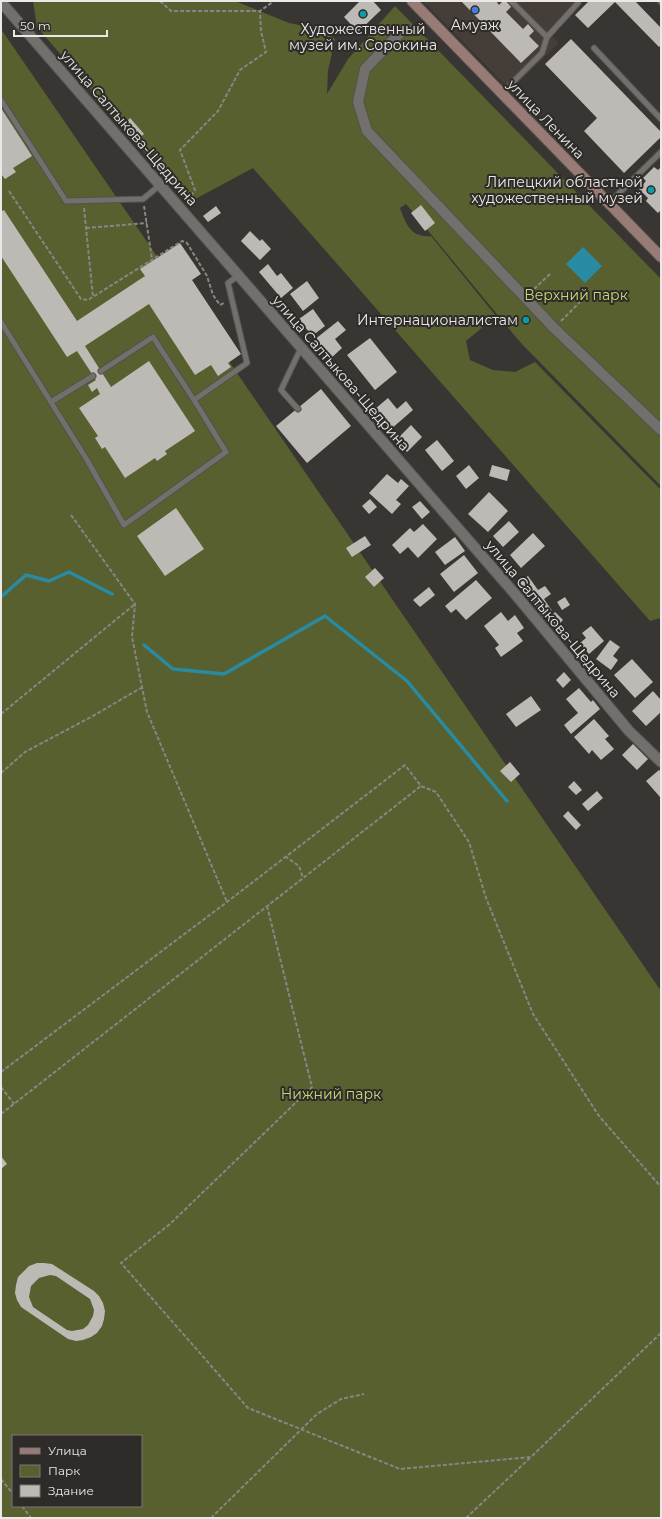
<svg xmlns="http://www.w3.org/2000/svg" width="662" height="1519" font-family="Montserrat,sans-serif">
<style>
.built{fill:#453e38}
.green{fill:#57602e;fill-rule:evenodd}
.water{fill:#288ba3}
.lines{fill:none;stroke-linecap:round;stroke-linejoin:round}
.stream{stroke:#288ba3;stroke-width:3.5}
.building{fill:#bdbab6;fill-rule:evenodd}
.lane-casing{stroke:#54524f;stroke-width:7}
.street-casing{stroke:#54524f;stroke-width:12}
.secondary-casing{stroke:#54524f;stroke-width:12}
.path{stroke:#888684;stroke-width:2;stroke-dasharray:4 2;stroke-linecap:butt}
.lane{stroke:#726f6c;stroke-width:5}
.street{stroke:#726f6c;stroke-width:10}
.secondary{stroke:#987b75;stroke-width:10}
.shop-dot{fill:#3f7fe0;stroke:#2e2b29;stroke-width:1.5}
.culture-dot{fill:#0f9aa8;stroke:#2e2b29;stroke-width:1.5}
.labels{text-anchor:middle;stroke-width:4;stroke-linejoin:round;paint-order:stroke}
.poi-label{font-size:14px;fill:#ebe9e7;stroke:#2e2b29}
.street-label{font-size:14px;fill:#ebe9e7;stroke:#2e2b29}
.park-label{font-size:14px;fill:#c7d977;stroke:#2e2b29}
</style>
<rect width="100%" height="100%" fill="#383533"/>
<path class="built" d="M423,1H580L548,32L559,43L510,90Z"/>
<path class="green" d="M33,1H235L289,23L324,30L335,39L328,71L327,94L348,59L395,6L661,279V486L520,342L406,204L400,208C406,224 411,238 431,236L496,316L466,341L470,360L493,370L515,372L535,362L661,490V618L650,621L253,168L188,203L37,27Z
M1,29L661,991V1518H1ZM13,1436H141V1506H13Z"/>
<path class="water" d="M583,247L602,266L585,283L566,264Z"/>
<g class="lines">
<path class="stream" d="M1,597L26,575L49,581L69,572L112,594
M144,645L173,669L224,674L325,616L407,681L507,801"/>
</g>
<path class="building" d="M360,1H373L381,10L358,32L344,17Z
M461,1H496L499,5L503,1H506L511,7L506,12L523,29L528,24L534,31L529,36L539,46L521,63Z
M589,1H635L661,28V45L659,47L615,2L588,28L575,15Z
M571,39L661,132V137L624,173L584,131L597,118L545,64Z
M1,108L32,156L13,168L16,172L5,179L1,174Z
M130,118L144,134L137,140L123,125Z
M654,167L658,170L661,167V212L660,211L658,213L646,201L648,198L639,189L646,181L643,178Z
M421,205L435,223L425,231L411,213Z
M216,206L221,213L208,222L203,216Z
M1,209L2,211L4,210L77,321L145,276L140,269L180,243L201,274L192,280L241,354L228,363L231,367L218,376L211,365L195,375L149,304L85,346L111,387L149,361L195,431L165,451L167,454L157,461L155,458L125,478L105,447L102,449L95,438L98,436L79,408L100,394L97,388L92,392L88,385L96,380L77,351L67,357L1,256Z
M250,231L260,241L262,239L271,249L260,260L241,241Z
M268,264L277,276L281,273L293,288L281,298L259,272Z
M307,281L319,298L303,311L290,294Z
M313,309L325,326L312,336L299,319Z
M338,321L346,330L335,339L342,348L330,359L314,340Z
M370,338L397,372L375,390L347,355Z
M321,389L351,426L307,463L276,426Z
M388,398L397,409L406,401L413,410L391,429L375,409Z
M411,425L422,437L407,452L396,440Z
M437,440L454,461L442,471L425,450Z
M469,465L479,478L466,489L456,476Z
M492,465L510,470L507,481L489,476Z
M387,474L398,483L401,479L409,486L396,500L401,504L392,514L369,493Z
M489,492L508,511L488,532L468,514Z
M370,499L377,507L369,514L362,506Z
M420,501L430,512L422,519L412,507Z
M176,508L204,549L165,576L137,536Z
M509,521L519,532L503,547L493,536Z
M423,524L437,539L418,558L408,547L400,554L392,545L410,528L414,532Z
M533,533L545,546L521,568L510,555Z
M365,536L371,545L352,557L346,548Z
M455,537L465,551L445,565L435,552Z
M464,555L478,573L454,592L440,574Z
M375,568L384,578L374,587L365,577Z
M528,576L538,590L545,586L551,594L544,599L552,611L543,618L519,582Z
M476,580L492,598L466,620L456,609L451,613L445,606Z
M429,587L435,595L420,607L413,600Z
M565,597L570,605L562,610L557,602Z
M501,612L508,621L515,615L524,628L517,633L523,641L501,657L495,648L499,645L484,626Z
M555,612L563,620L557,626L549,619Z
M591,626L604,641L589,654L580,643L586,638L582,633Z
M610,640L620,647L613,656L618,660L611,670L596,659Z
M632,659L653,682L635,698L614,675Z
M564,672L571,680L563,688L556,680Z
M579,688L591,702L593,700L600,709L571,734L564,725L578,713L566,699Z
M653,691L661,700V712L646,726L632,711Z
M531,696L541,710L516,727L506,714Z
M594,719L609,736L605,739L614,749L601,760L592,750L589,754L574,737Z
M633,744L648,759L637,770L622,755Z
M510,762L520,774L511,782L500,771Z
M659,770L661,772L660,797L646,781Z
M574,781L582,790L576,795L568,787Z
M597,791L603,798L588,811L582,804Z
M568,811L581,825L576,830L563,816Z
M1,1156L7,1164L1,1169Z
M37,1263H44L52,1264L94,1291L99,1296L103,1303L105,1311L104,1319L102,1326L97,1333L91,1337L83,1340L76,1341L68,1339L21,1307L17,1300L15,1293L16,1285L18,1277L29,1266ZM50,1275L56,1276L90,1299L94,1310L93,1316L88,1325L83,1329L72,1331L67,1330L33,1307L29,1297L31,1286L39,1278Z"/>
<g class="lines">
<defs>
<path id="lane" d="M511,1L547,37
M660,1L661,2
M594,48L661,119
M501,94L542,53L547,37L578,3
M1,100L66,201L143,199L160,185
M609,203L661,152
M1,322L87,460L124,525L226,452L194,400L247,363L228,283L238,276
M101,371L153,337L194,400
M51,402L93,376
M298,409L281,390L301,348"/>
<path id="street" d="M1,2L515,594L629,731L661,762
M402,31L365,69L358,102L367,131L554,328L661,430"/>
<path id="secondary" d="M412,1L661,257"/>
</defs>
<use href="#lane" class="lane-casing"/>
<use href="#street" class="street-casing"/>
<use href="#secondary" class="secondary-casing"/>
<path class="path" d="M160,1L171,11H260
M305,1H309
M9,191L81,299L88,300L182,241L187,243L207,276L213,295L220,305L224,303
M188,201L195,190L180,150L218,111L240,70L266,52L261,31L260,11L274,1
M144,206L152,259
M84,208L93,297
M86,228L147,223
M534,289L551,273
M561,321L580,302
M71,515L135,604L132,637L147,712L227,902
M1,714L135,604
M1,773L25,752L91,717L141,688
M285,856L299,866L303,878
M267,906L312,1087L170,1224L121,1263L248,1408L400,1469L531,1457L661,1333
M1,1072L227,902L405,765L421,786L436,792L469,842L486,898L533,1014L599,1116L661,1187
M1,1087L14,1104
M1,1114L421,786
M1,1479L13,1494
M22,1506L31,1518
M211,1518L317,1414L341,1399L364,1394
M466,1518L531,1457"/>
<use href="#lane" class="lane"/>
<use href="#street" class="street"/>
<use href="#secondary" class="secondary"/>
</g>
<circle class="shop-dot" cx="475" cy="10" r="4"/>
<g class="culture-dot">
<circle cx="363" cy="14" r="4"/>
<circle cx="651" cy="190" r="4"/>
<circle cx="526" cy="320" r="4"/>
</g>
<g class="labels">
<g class="poi-label">
<text x="475" y="30">Амуаж</text>
<text x="363" y="34">Художественный<tspan x="363" dy="16">музей им. Сорокина</tspan></text>
<text x="643" y="187" text-anchor="end">Липецкий областной<tspan x="643" dy="16">художественный музей</tspan></text>
<text x="518" y="325" text-anchor="end">Интернационалистам</text>
</g>
<g class="street-label">
<text transform="translate(546 119) rotate(46)" y="5">улица Ленина</text>
<text transform="translate(129 128) rotate(49)" y="5">улица Салтыкова-Щедрина</text>
<text transform="translate(341 373) rotate(49)" y="5">улица Салтыкова-Щедрина</text>
<text transform="translate(553 619) rotate(50)" y="5">улица Салтыкова-Щедрина</text>
</g>
<g class="park-label">
<text x="576" y="300">Верхний парк</text>
<text x="331" y="1099">Нижний парк</text>
</g>
</g>
<rect width="662" height="1519" fill="none" stroke="#ebe9e7" stroke-width="4"/>
<rect x="12" y="1435" width="130" height="72" fill="#2e2b29" stroke="#7a7775"/>
<rect x="20" y="1448" width="20" height="6" fill="#987b75" stroke="#7a7775"/>
<text x="48" y="1455" font-size="12" fill="#ebe9e7">Улица</text>
<rect x="20" y="1465" width="20" height="12" fill="#57602e" stroke="#7a7775"/>
<text x="48" y="1475" font-size="12" fill="#ebe9e7">Парк</text>
<rect x="20" y="1485" width="20" height="12" fill="#bdbab6" stroke="#7a7775"/>
<text x="48" y="1495" font-size="12" fill="#ebe9e7">Здание</text>
<path d="M14 30v6h93v-6" fill="none" stroke="#ebe9e7" stroke-width="2"/>
<text x="20" y="30" font-size="12" fill="#ebe9e7" stroke="#2e2b29" stroke-width="3" paint-order="stroke">50 m</text>
</svg>
